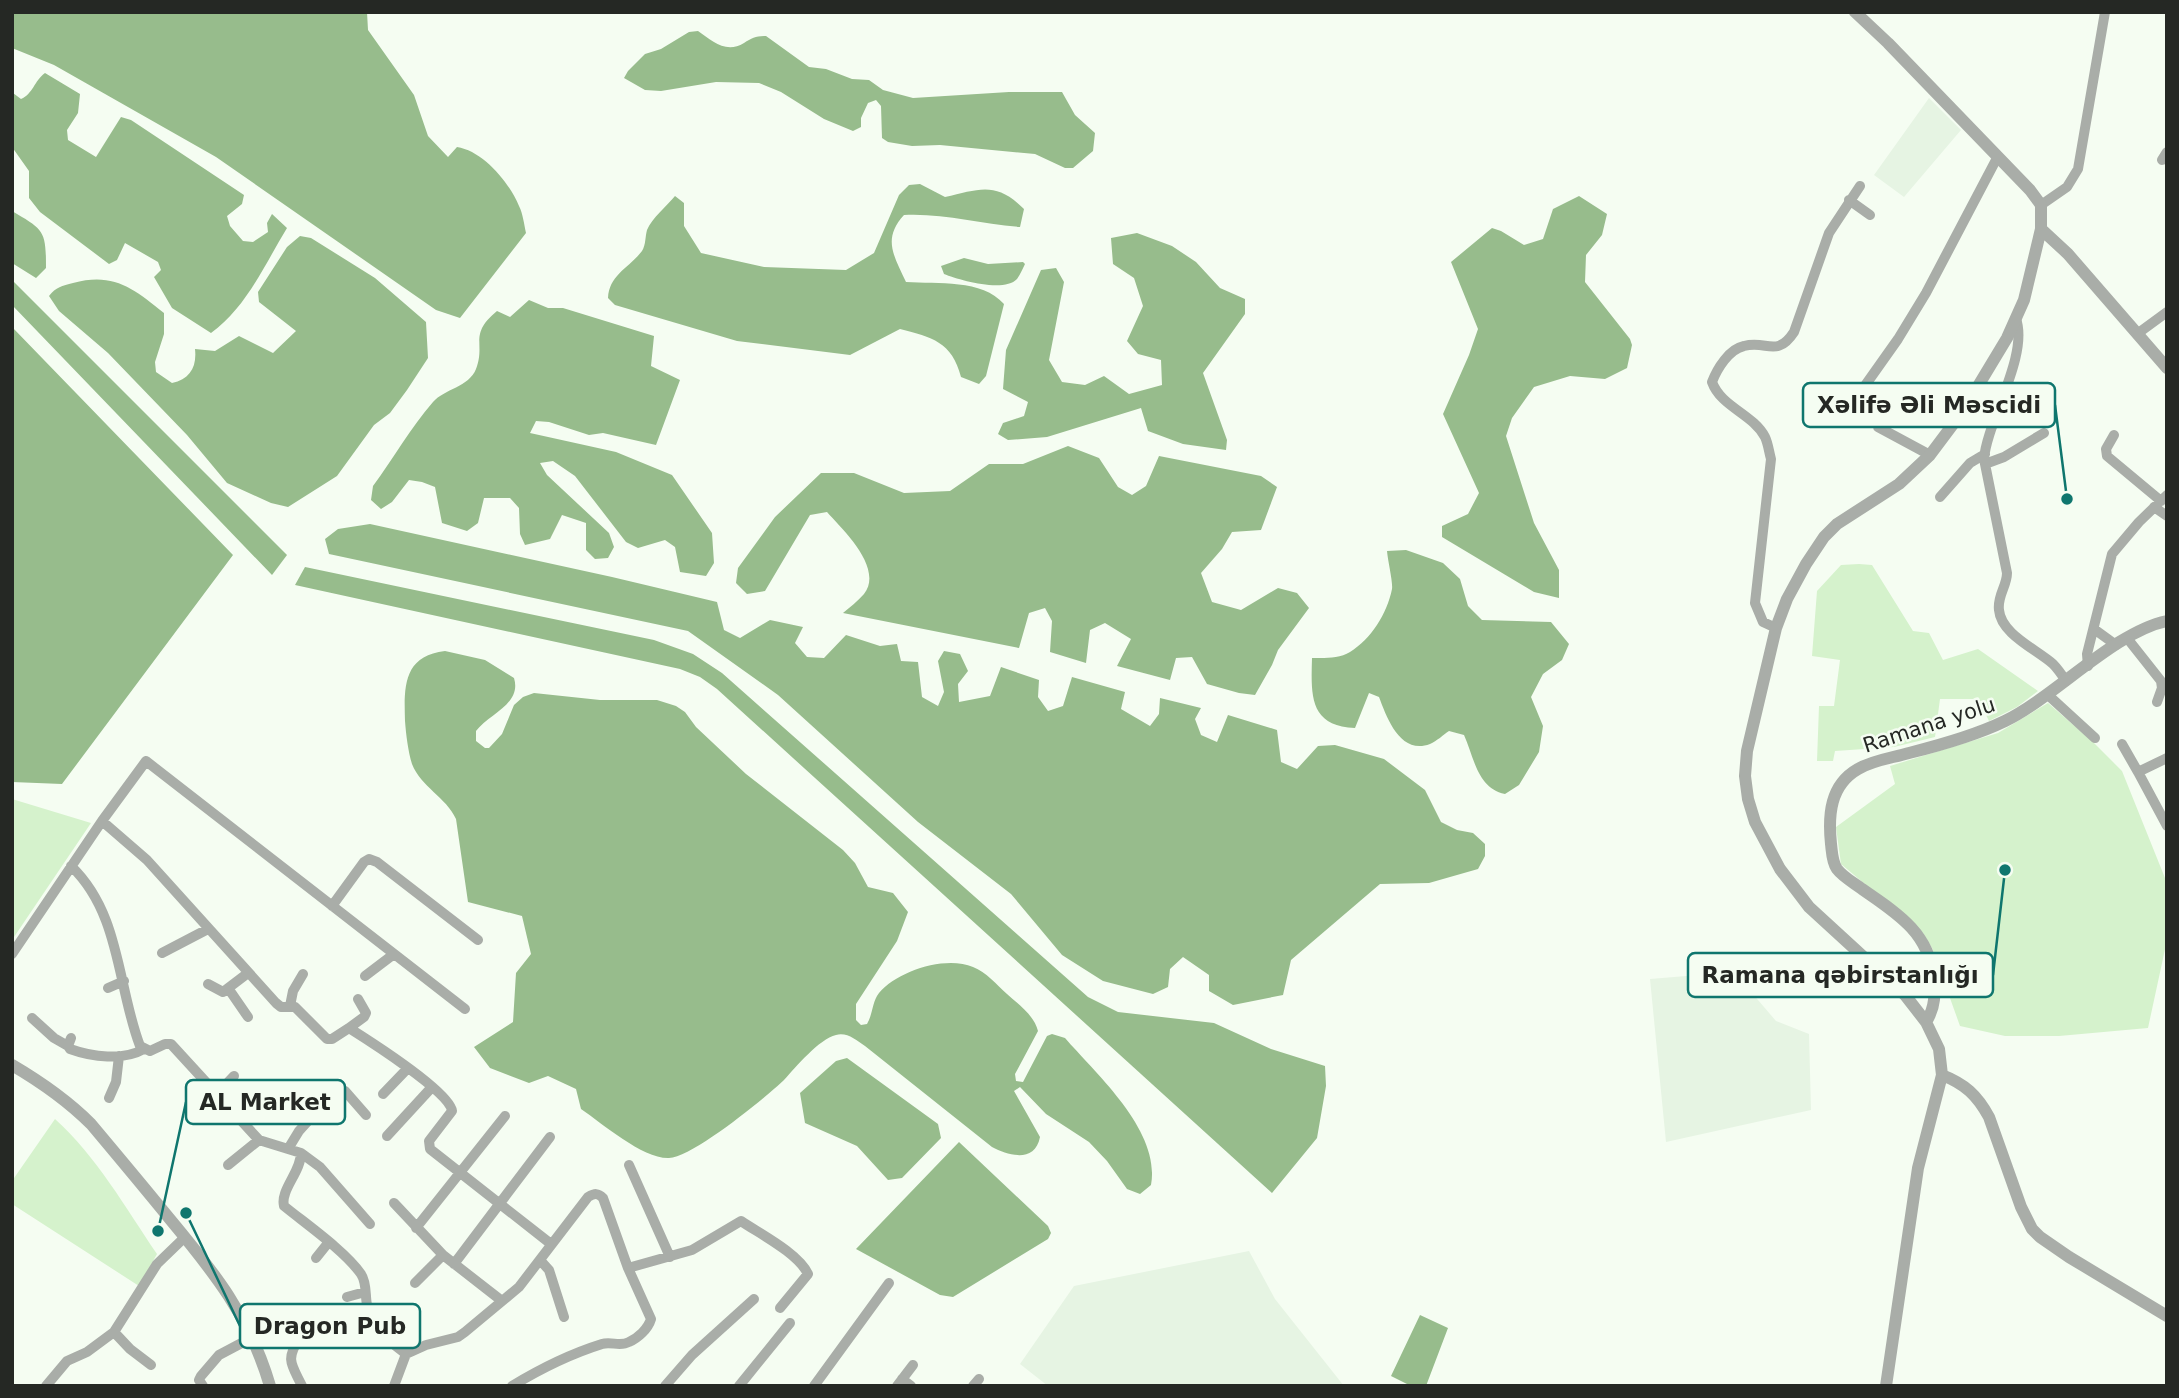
<svg xmlns="http://www.w3.org/2000/svg" width="2179" height="1398" font-family="'DejaVu Sans',sans-serif">
<style>
.built{fill:#e6f4e3}
.green{fill:#d5f2cc}
.water{fill:#97bc8c}
.lines{fill:none;stroke-linecap:round;stroke-linejoin:round}
.minor{stroke:#a9ada8;stroke-width:10}
.tertiary{stroke:#a9ada8;stroke-width:12}
.labels{text-anchor:middle;stroke-width:5;stroke-linejoin:round;paint-order:stroke}
.street-label{font-size:21px;fill:#252824;stroke:#f5fdf2}
.leader{fill:none;stroke:#0f766e;stroke-width:2.5}
.callout-dot{fill:#0f766e;stroke:#f5fdf2;stroke-width:2.5}
.callout{fill:#f5fdf2;stroke:#0f766e;stroke-width:2.5}
.callout-label{font-size:23px;text-anchor:middle;font-weight:bold;fill:#252824}
</style>
<rect width="100%" height="100%" fill="#f5fdf2"/>
<path class="built" d="M1929,98L1961,130L1904,197L1874,175Z
M1734,972L1776,1021L1809,1034L1811,1110L1666,1142L1650,979Z
M1249,1251L1275,1299L1344,1386H1048L1020,1364L1074,1286Z"/>
<path class="green" d="M1859,564L1872,565L1913,631L1929,633L1943,660L1978,649L2038,691L2017,707L1989,721L1978,699H1940L1935,737L1894,747L1835,751L1833,761H1817L1819,706H1834L1840,660L1812,656L1817,591L1841,565Z
M2048,703L2093,742L2122,771L2167,883V940L2148,1028L2059,1036H2005L1960,1026L1932,948L1923,933L1841,864L1836,827L1895,784L1890,766L1998,733Z
M12,799L91,823L12,940Z
M55,1119C97,1157 125,1207 157,1254L139,1286L12,1204V1181Z"/>
<path class="water" d="M12,12H367L368,30L414,95L428,136L448,157L457,147C483,151 509,182 519,206C523,214 524,224 526,233L460,318L436,310L216,157L54,65L12,48Z
M698,31C712,41 726,54 744,43C752,38 756,36 766,36L809,67L826,69L852,79L869,80L883,90L913,98L1009,92H1062L1075,115L1095,133L1093,151L1073,168H1065L1035,154L940,145L912,146L888,142L882,138L881,106L876,100L868,103L861,118V127L853,131L824,119L781,92L759,83L716,82L661,91L645,90L624,78L628,71L645,54L661,49L689,32Z
M45,73L80,94L78,113L67,130L68,140L96,157L121,117L131,120L244,195L242,204L227,216L230,226L243,241L253,242L268,232L267,223L272,214L287,228C265,264 246,308 211,333L172,308L154,277L161,270L158,262L125,243L117,260L109,264L40,212L29,198V171L12,147V86L13,93L21,99C33,94 34,81 45,73Z
M920,184L945,197C980,189 996,181 1024,209L1020,227C981,224 943,213 904,215C882,239 894,256 906,282C938,284 982,279 1004,304L986,376L979,384L961,377C952,342 932,337 900,329L850,355L737,341L615,305L608,298C609,275 629,268 642,251C646,244 645,237 647,230C652,218 667,206 675,196L684,203V226L701,253L764,267L846,270L874,253L899,195L909,185Z
M1579,196L1607,214L1602,235L1586,255L1585,282L1630,339L1632,345L1627,368L1605,379L1570,376L1534,387L1512,418L1506,436L1534,523L1559,570V598L1534,592L1442,537V526L1468,514L1479,493L1443,414L1469,355L1478,329L1451,262L1492,228L1501,231L1524,245L1543,239L1553,209Z
M12,211C44,230 46,230 46,268L36,278L12,263Z
M1137,233L1172,246L1196,262L1220,288L1245,299V314L1203,373L1227,440L1226,450L1183,444L1148,431L1141,408L1047,437L1008,440L998,434L1003,423L1024,416L1028,402L1003,389L1006,350L1041,270L1056,268L1064,282L1049,360L1062,382L1085,385L1104,376L1129,394L1162,385L1161,360L1138,354L1127,341L1143,306L1134,278L1113,264L1111,238Z
M300,236L311,238L375,278L426,322L428,358L407,390L390,413L374,425L337,476L288,507L271,503L227,483L187,435L108,353L59,311L49,296C56,287 62,286 73,283C113,272 133,288 164,313V334L155,362L156,372L172,383C190,379 197,367 195,349L215,351L239,336L273,353L296,331L259,302L258,292L287,247Z
M964,258L988,264L1023,262L1025,264C1023,268 1020,275 1017,279C1004,293 959,280 944,274L941,266Z
M12,280L287,555L272,575L12,305Z
M529,300L548,308H563L654,336L651,366L680,380L656,445L603,433L589,435L549,422L536,421L530,433L616,452L672,475L712,533L714,563L706,576L680,572L675,547L665,540L638,548L626,542L575,476L553,461L540,463L547,475L609,533L614,547L608,558L595,559L586,550V523L562,515L550,539L525,545L520,534L519,508L510,498H484L478,523L467,531L442,523L435,487L422,482L409,480L392,502L381,509L371,500L373,486C393,459 411,427 433,402C444,389 469,387 476,369C486,343 468,335 497,311L510,317Z
M12,327L233,555L62,784L12,782Z
M1068,446L1099,458L1118,487L1132,495L1146,486L1159,456L1261,476L1277,487L1261,530L1232,532L1222,549L1201,573L1212,602L1241,610L1278,588L1297,593L1309,608L1278,650L1272,665L1255,695L1239,693L1207,684L1192,657L1176,658L1170,680L1117,666L1131,639L1105,623L1090,630L1086,663L1050,652L1052,621L1045,608L1029,613L1019,648L843,613C850,607 858,601 864,594C884,568 843,530 827,512L810,515L765,591L747,594L736,583L738,568L775,517L821,473H854L904,493L950,491L989,464H1023Z
M370,524L612,577L717,602L724,630L740,638L770,620L803,627L795,643L807,657L824,658L846,635L880,646L897,644L901,661L918,662L922,697L938,706L944,692L938,661L944,651L960,654L968,671L958,684L959,702L990,696L1001,667L1039,680L1038,697L1048,711L1063,706L1072,677L1125,692L1121,709L1150,726L1159,714L1160,698L1201,708L1195,719L1201,735L1217,742L1228,715L1277,730L1281,762L1297,769L1318,746L1335,745L1384,759L1425,790L1441,822L1457,830L1473,833L1485,844V856L1478,869L1429,883L1380,884L1291,960L1283,995L1233,1005L1209,991V975L1183,957L1170,969L1168,987L1153,994L1103,981L1062,955L1011,894L918,822L778,695L688,631L329,554L325,539L338,529Z
M1406,550L1443,563L1460,579L1468,606L1482,620L1551,622L1569,644L1562,660L1543,674L1531,697L1543,726L1539,752L1519,785L1505,794C1477,788 1474,757 1464,735L1449,731C1443,735 1437,741 1430,744C1400,755 1387,718 1379,697L1369,693L1355,728C1309,726 1311,695 1312,658C1324,658 1339,659 1350,652C1371,639 1387,614 1392,589C1393,582 1388,562 1387,551Z
M305,567L654,640L693,654L722,673L1088,997L1118,1012L1214,1023L1271,1049L1325,1066L1326,1086L1317,1138L1272,1193L717,689L700,677L680,669L295,585Z
M445,651L485,660L514,678C522,704 489,714 476,731V741L485,748H489L502,734L514,705L523,697L534,693L600,700H657L676,706L685,712L696,727L746,774L843,850L855,863L868,887L893,893L908,912L897,941L856,1004V1020L861,1025L867,1024C873,1014 872,1002 879,993C897,971 946,955 973,967C986,972 997,985 1007,994C1018,1004 1034,1015 1038,1031L1015,1074L1016,1081L1023,1082L1047,1036L1052,1034L1065,1038C1097,1075 1161,1131 1151,1185L1140,1194L1127,1189L1107,1161L1089,1142L1046,1114L1020,1087L1014,1091L1040,1137C1035,1163 1009,1156 992,1147L865,1046C856,1040 847,1032 836,1035C819,1039 796,1067 784,1080C765,1098 693,1157 669,1158C643,1159 603,1124 581,1109L576,1089L548,1076L529,1083L490,1068L474,1047L513,1022L516,973L531,954L522,916L468,902L456,819C446,797 421,787 412,764C408,751 406,734 405,721C404,687 403,656 445,651Z
M847,1058L938,1124L941,1138L902,1178L888,1180L857,1146L805,1123L800,1093L836,1061Z
M959,1142L1048,1226L1051,1233L1048,1239L953,1297L940,1295L856,1249Z
M1420,1315L1448,1328L1426,1386H1411L1391,1376Z"/>
<g class="lines">
<path class="minor" d="M2162,160L2167,152
M1849,200L1870,215
M2041,205L2067,187L2078,169L2105,12
M2016,319C2029,355 1987,422 1984,459L2007,573C2007,586 1997,596 1999,610C2001,634 2036,649 2053,664C2058,669 2062,675 2066,681
M2137,334L2167,312
M2114,435L2106,449L2107,456L2161,501
M1930,455L1878,427V411L1864,387L1898,339L1926,293L1997,158
M1985,464L2004,457L2044,433
M1940,497L1970,463L1985,454
M2154,507L2167,516
M1776,628L1763,622L1755,603L1771,459C1769,452 1768,443 1765,437C1753,414 1721,407 1712,382C1717,369 1729,349 1744,346C1767,340 1777,358 1794,332L1829,233L1860,186
M2094,629L2116,645
M2127,638L2161,681L2162,688L2157,702
M2088,666L2087,654L2112,554L2139,522L2167,495
M2048,695L2095,738
M2122,744L2138,772L2167,758
M2138,772L2167,826
M102,821L147,860L276,1003L281,1007H295L327,1039H332L349,1028C368,1040 450,1092 452,1111L429,1141L430,1149L551,1244
M71,866C121,914 117,986 140,1046L150,1051L165,1044H171L259,1140L301,1153C301,1172 280,1190 284,1206C306,1224 345,1251 361,1274C367,1283 365,1295 367,1305C371,1328 389,1341 406,1354L394,1386
M332,906L364,862L369,859L377,862L478,940
M162,953L208,929
M12,954L102,821L146,761L465,1009
M365,976L394,954
M208,984L223,992L248,973
M108,988L124,981
M228,988L248,1017
M290,1006L293,991L303,974
M32,1018L54,1038L68,1046
M349,1028L364,1017L366,1013L358,999
M71,1038L68,1046L70,1049C92,1057 123,1061 144,1049
M217,1094L234,1076
M383,1094L408,1068
M109,1098L116,1082L119,1056
M387,1136L432,1087
M288,1149L299,1131L337,1089L345,1091L366,1115
M301,1153L320,1167L370,1224
M228,1165L259,1140
M629,1165L670,1257
M394,1203L443,1255L502,1301
M416,1228L505,1116
M316,1258L328,1243
M540,1260L549,1270L564,1317
M454,1264L550,1137
M628,1268L692,1250L741,1221C760,1234 798,1253 808,1274L780,1308
M415,1283L443,1255
M347,1297L365,1292
M114,1332L130,1349L151,1365
M299,1339C285,1360 292,1365 302,1386
M406,1354L426,1345L458,1337L465,1332L519,1287L588,1197C595,1193 598,1193 603,1198L628,1268L651,1319C648,1329 638,1338 629,1342C620,1347 611,1341 602,1344C570,1354 540,1369 512,1386
M902,1379L911,1386
M46,1386L67,1361L87,1352L114,1332L157,1264L185,1237
M203,1386L199,1380L201,1376L219,1355L253,1337
M665,1386L692,1355L754,1299
M739,1386L790,1323
M814,1386L889,1283
M897,1386L913,1365
M973,1386L979,1379"/>
<path class="tertiary" d="M1855,12L1888,43L2030,190L2041,205V229L2024,300L2007,338L1963,411L1930,455L1899,484L1837,524L1824,537L1806,564L1787,599L1776,628L1747,751L1745,776L1748,799L1755,822L1780,869L1809,907L1905,995L1926,1022L1939,1049L1942,1075L1918,1168L1886,1386
M2041,229L2068,254L2167,368
M1926,1022C1936,1006 1935,994 1933,976C1929,932 1895,912 1862,889C1854,883 1843,877 1837,869C1832,862 1832,852 1831,844C1828,815 1830,785 1858,769C1873,760 1892,758 1909,753C1941,745 1974,736 2005,721C2056,696 2114,632 2167,621
M12,1065C41,1082 67,1100 91,1124C117,1155 143,1186 169,1218C214,1272 250,1317 270,1386
M1942,1075C1965,1084 1977,1095 1989,1117L2021,1207L2032,1229L2040,1237L2069,1257L2167,1316"/>
</g>
<g class="labels">
<g class="street-label">
<text transform="translate(1929 725) rotate(-18)" y="7">Ramana yolu</text>
</g>
</g>
<path class="leader" d="M2067 499L2055 405M2005 870L1993 975M158 1231L186 1102M186 1213L240 1326"/>
<g class="callout-dot">
<circle cx="2067" cy="499" r="7"/>
<circle cx="2005" cy="870" r="7"/>
<circle cx="158" cy="1231" r="7"/>
<circle cx="186" cy="1213" r="7"/>
</g>
<g class="callout">
<rect x="1803" y="383" width="252" height="44" rx="7"/>
<rect x="1688" y="953" width="305" height="44" rx="7"/>
<rect x="186" y="1080" width="159" height="44" rx="7"/>
<rect x="240" y="1304" width="180" height="44" rx="7"/>
</g>
<g class="callout-label">
<text x="1929" y="413">Xəlifə Əli Məscidi</text>
<text x="1840" y="983">Ramana qəbirstanlığı</text>
<text x="265" y="1110">AL Market</text>
<text x="330" y="1334">Dragon Pub</text>
</g>
<rect width="2179" height="1398" fill="none" stroke="#252824" stroke-width="28"/>
</svg>
